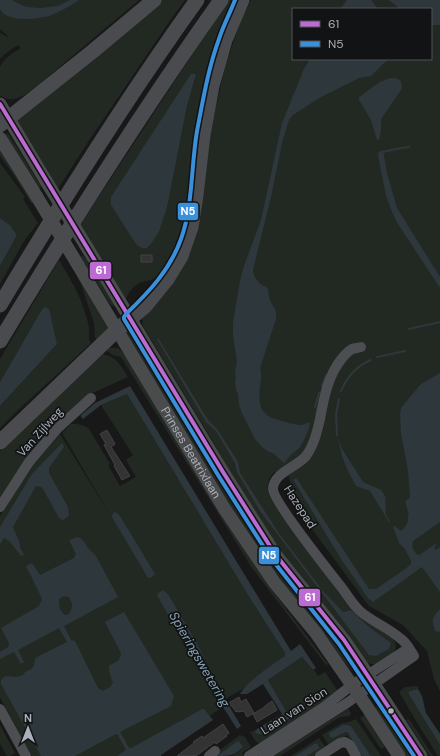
<svg xmlns="http://www.w3.org/2000/svg" width="440" height="756" font-family="'DM Sans',sans-serif">
<style>
.green{fill:#222923;fill-rule:evenodd}
.water{fill:#2e373c;fill-rule:evenodd}
.lines{fill:none;stroke-linecap:round;stroke-linejoin:round}
.stream{stroke:#2e373c;stroke-width:2}
.building{fill:#333334;stroke:#414245}
.minor{stroke:#4d4e51;stroke-width:10}
.major{stroke:#4a4b4d;stroke-width:13}
.highway{stroke:#4a4b4e;stroke-width:15}
.major-bridge{stroke:#4a4b4d;stroke-width:13}
.bus-1-casing{stroke:#121314;stroke-width:7}
.bus-2-casing{stroke:#121314;stroke-width:7}
.bus-1{stroke:#bb6bd1;stroke-width:4}
.bus-2{stroke:#3a90db;stroke-width:4}
.bus-dot{fill:#aab0b9;stroke:#121314;stroke-width:1.5}
.labels{text-anchor:middle;stroke-width:3.5;stroke-linejoin:round;paint-order:stroke}
.street-label{font-size:12px;fill:#aab0b9;stroke:#121314}
.water-label{font-size:13px;font-style:italic;fill:#83a0b2;stroke:#121314}
.line-badge{stroke:#121314;stroke-width:1.5}
.badge-label{font-size:11px;text-anchor:middle;font-weight:bold;fill:#fff}
</style>
<rect width="100%" height="100%" fill="#181819"/>
<path class="green" d="M0,0H139L38,85C27,93 14,106 0,95C0,90 0,70 0,67C2,60 15,51 21,48L18,45C11,49 6,53 0,59V33L10,38L0,29Z
M158,0H185L171,19L90,139L57,190L14,118Z
M228,0H236L186,213L175,253L169,264L158,276L151,280L141,282L136,285L130,291L124,302L79,227ZM196,76L187,106L167,208L159,232L151,244L147,248L137,245L133,240L111,205Z
M251,0H440V691L434,679L427,651L403,625L369,606L306,521L291,503L290,480L286,471C283,471 278,471 275,472C268,476 266,487 269,494L314,558L393,638C398,647 396,651 388,657C386,659 383,662 380,663C375,665 371,664 367,663L286,560L228,469L212,440L143,326L142,316L181,270L208,147L213,120L226,63L241,21ZM293,9H431V59H293ZM351,610L368,626L391,643L343,612Z
M6,133L9,135L41,186L40,189L18,159L6,135Z
M0,144L33,202L32,204L11,171L0,156Z
M0,163L25,197L23,199L38,223L24,241L0,284V266L17,235L10,225L0,218Z
M83,255L118,306L116,307L110,304L81,257Z
M59,260C69,277 80,294 85,313C87,318 88,323 89,328C89,334 88,339 91,343L16,412L0,428V406L57,344L45,307L42,309L0,382V359Z
M78,276L108,325V329L97,340L95,337L94,323L81,284L77,277Z
M129,324L358,669L359,674L358,675C344,665 335,648 325,634C302,605 278,576 254,547L122,331Z
M109,348H118L127,356L255,562L268,585L328,664L326,665L252,568L121,357L113,355L107,351Z
M103,354C117,357 121,366 128,377L88,395L0,499V451L41,413L79,375Z
M127,394L246,592L285,653V656L264,671L243,689L225,699L214,681L200,649L170,597L166,592L163,590L161,591L224,706L152,756H32L0,698V516L30,467L60,434L112,518L62,433L71,424C78,424 83,424 89,429L110,464L108,465L120,486L136,477L126,460L133,455L101,405Z
M302,657L313,670H314L318,676L325,672L339,693L260,744C255,742 253,737 250,732L257,729L256,734H261L290,718L268,680Z
M418,686V689L411,691L408,693L440,745V756H438L416,721L399,692L405,687Z
M379,705L412,756H404L373,709Z
M348,709L351,713L349,716L341,717L338,718L280,756H273Z
M366,714L385,747L381,749L360,718Z
M356,719L381,756H371L351,726L348,725L332,738L346,732L348,733L362,756H361L347,735L329,746L322,735L342,723L349,722Z
M409,719L433,756H430L406,720Z
M0,725L15,753L10,756H7L0,744Z
M240,735L245,737L251,747L242,753L244,756H232L241,750L239,741L236,742L217,756H212Z
M319,738L326,748L314,756H307L320,748V746L317,743L295,756H291Z"/>
<path class="water" d="M0,0H12L19,4L27,7L40,8L58,6L70,0H79C70,6 60,12 49,16C38,19 6,23 0,9C0,7 0,3 0,0Z
M347,0H371L378,9H340Z
M389,0H440V25H431V9H400Z
M310,59H388L371,76L359,78L321,97L293,115L289,120L282,143L271,197L253,270C254,279 259,284 268,288C268,293 269,298 271,302C275,310 277,309 276,319L260,368C262,375 261,379 260,386C258,407 260,416 282,421C287,422 295,425 300,425C303,425 307,423 310,422C310,428 304,441 300,447C297,451 293,452 290,456C287,458 287,461 284,463L273,453L269,452L262,447L255,439L242,413L239,405L238,393L236,390L235,382L236,379L235,372L237,361L233,336V323L240,281L244,266L261,220L282,123L304,69Z
M191,74H194L196,75L187,106L167,208L159,232L151,244L147,248H142L137,245L133,240L111,205V197Z
M390,78H395L400,80L402,86L401,90L381,119V129L379,140H377L371,120L359,100V97L380,82Z
M383,150L387,173L397,208L440,277V288L398,224L392,212L386,196L378,155L379,152Z
M0,218L10,225L17,235L0,266Z
M45,307L49,309L57,344L0,406V382L42,309Z
M158,338L208,420L217,429L238,462L240,473L278,532L323,591L343,612L351,610L368,626L391,643L389,649L376,656L369,655L260,511L237,472L235,463L216,431L206,422L157,339Z
M440,373V522L413,541C411,547 413,551 418,555L421,554L435,544L436,546L434,548L436,550L440,547V592L422,567L373,602L368,598L341,559L294,481V479H297L369,589H376L405,569L411,564V561L405,549L399,543L393,527L395,526L401,531C406,527 409,522 408,515H409L405,502L410,497L408,470L401,433L400,414L401,408L420,385Z
M130,386L291,651L300,644L316,668L313,670L302,657L268,680L290,718L263,734H258L255,733L257,729L282,714L263,684L247,694H240C246,682 273,664 285,656V653L246,592L127,394L101,405L83,419L81,417V415L95,403Z
M337,435L342,449L363,482L381,490L385,496L386,515L390,521L389,522L370,491L356,486L347,469L342,456Z
M62,443L64,447L49,468V473L68,507L69,516L63,520L59,518L42,487L36,486L13,527L19,541L20,547L24,555L21,556L10,542L4,538L0,544V527L32,474Z
M114,512L117,513L120,516L155,574L152,577L148,578L112,517V515Z
M78,537L83,540L88,548L96,556L118,597L64,626L71,640L75,641L98,688L103,691L110,687L113,683L109,671V666L119,660L121,653L105,622L124,612L174,696L171,706L120,732L129,748H131L186,718L202,709H204L213,720L161,755V756H117L126,750L118,735L116,734L75,756H41L1,684V680L5,676C12,676 18,679 24,674L25,672C33,669 34,668 35,659L37,657L67,642L59,628L18,650L24,662L21,664L14,652L0,659V652L8,647L9,643L1,628L39,606L42,599L36,586L26,566L32,563L40,575L74,558L76,554L69,540ZM64,596L69,597C73,604 73,607 69,614L65,615C59,610 59,607 59,599Z
M163,590L166,592L170,597L200,649L214,681L241,726L237,729L216,696L158,597L157,595L158,593Z
M440,609V632L435,631C432,619 431,619 440,609Z
M418,689L422,696L426,713L440,734V745L408,693L410,691Z
M343,725H348L351,726L371,756H362L348,733L346,732L333,738L330,737L329,733Z
M239,741L243,747C234,756 230,756 217,756L236,742Z
M316,743L318,744L320,748L307,756H295Z"/>
<g class="lines">
<path class="stream" d="M383,152L396,149L409,147
M409,329L440,322
M377,357L405,351
M322,386L326,375
M341,391C347,377 356,366 371,360
M315,407L319,393
M337,435L336,414L339,399"/>
</g>
<path class="building" d="M141,255H152V262H141Z
M107,430L115,444L111,447L130,476L122,480L114,466L115,465L104,445L106,444L100,434Z
M239,697L241,702L246,699L254,713L247,717L244,711L238,712L237,711L236,712L232,706L225,705Z
M272,701L277,710L257,722L253,714L265,707V706Z
M223,724L229,733L226,735L227,736L216,744L215,742L196,756H177L194,743L193,742L202,736L203,738Z"/>
<g class="lines">
<path class="minor" d="M0,507L29,462L58,428L91,398
M0,709L26,756
M209,756L215,751
M249,756L324,707L352,685L409,648
M264,756L347,703L414,656C410,650 407,643 401,639C389,628 373,622 361,612C354,606 348,596 342,588C331,574 273,501 273,489C273,473 297,467 306,456C314,445 317,432 320,419C324,397 328,375 343,357C346,354 348,351 352,349C355,348 358,348 361,347
M320,756L340,743L345,742L350,745L356,756"/>
<g class="major">
<path d="M0,104L46,181"/>
<path d="M0,138L37,197"/>
<path d="M88,249L223,472L275,554L344,640L368,675L421,756"/>
<path id="s1" d="M78,265L224,508L274,582L316,633L367,707L399,756"/>
</g>
<path class="highway" d="M0,125L93,51L154,0
M0,305C62,201 126,99 197,0
M0,341C70,225 142,111 221,0
M0,442L117,330L145,306L167,279L181,256L191,227L196,195L203,135L212,86L225,40L242,0"/>
<path class="major-bridge" d="M46,181L88,249
M37,197L78,265"/>
<defs>
<path id="bus-1" d="M0,104L223,472L275,554L344,640L421,756"/>
<path id="bus-2" d="M235,0C230,13 223,26 219,39C208,69 203,100 197,131C191,166 193,206 181,239C170,270 149,292 126,314L124,317V319L218,475L270,557L339,644L414,756"/>
</defs>
<use href="#bus-1" class="bus-1-casing"/>
<use href="#bus-2" class="bus-2-casing"/>
<use href="#bus-1" class="bus-1"/>
<use href="#bus-2" class="bus-2"/>
</g>
<circle class="bus-dot" cx="391" cy="711" r="3.5"/>
<g class="labels">
<g class="street-label">
<text transform="translate(40 432) rotate(-48)" y="4">Van Zijlweg</text>
<text dy="4" stroke="none"><textPath href="#s1" startOffset="219">Prinses Beatrixlaan</textPath></text>
<text transform="translate(300 507) rotate(57)" y="4">Hazepad</text>
<text transform="translate(294 711) rotate(-33)" y="4">Laan van Sion</text>
</g>
<g class="water-label">
<text transform="translate(200 659) rotate(60)" y="5">Spieringswetering</text>
</g>
</g>
<g class="line-badge">
<rect x="177" y="202" width="22" height="19" rx="4" fill="#3a90db"/>
<rect x="89" y="261" width="23" height="19" rx="4" fill="#bb6bd1"/>
<rect x="258" y="546" width="22" height="19" rx="4" fill="#3a90db"/>
<rect x="298" y="588" width="23" height="19" rx="4" fill="#bb6bd1"/>
</g>
<g class="badge-label">
<text x="188" y="215">N5</text>
<text x="101" y="274">61</text>
<text x="269" y="559">N5</text>
<text x="310" y="601">61</text>
</g>
<rect x="292" y="8" width="140" height="52" fill="#121314" stroke="#4f5256"/>
<rect x="300" y="21" width="20" height="6" fill="#bb6bd1" stroke="#4f5256"/>
<text x="328" y="28" font-size="12" fill="#aab0b9">61</text>
<rect x="300" y="41" width="20" height="6" fill="#3a90db" stroke="#4f5256"/>
<text x="328" y="48" font-size="12" fill="#aab0b9">N5</text>
<g transform="translate(28 728)" stroke="#121314" stroke-width="3" paint-order="stroke">
<path d="M0-3L7 15L0 10L-7 15Z" fill="#aab0b9"/>
<text y="-6" font-size="11" font-weight="bold" text-anchor="middle" fill="#aab0b9">N</text>
</g>
</svg>
